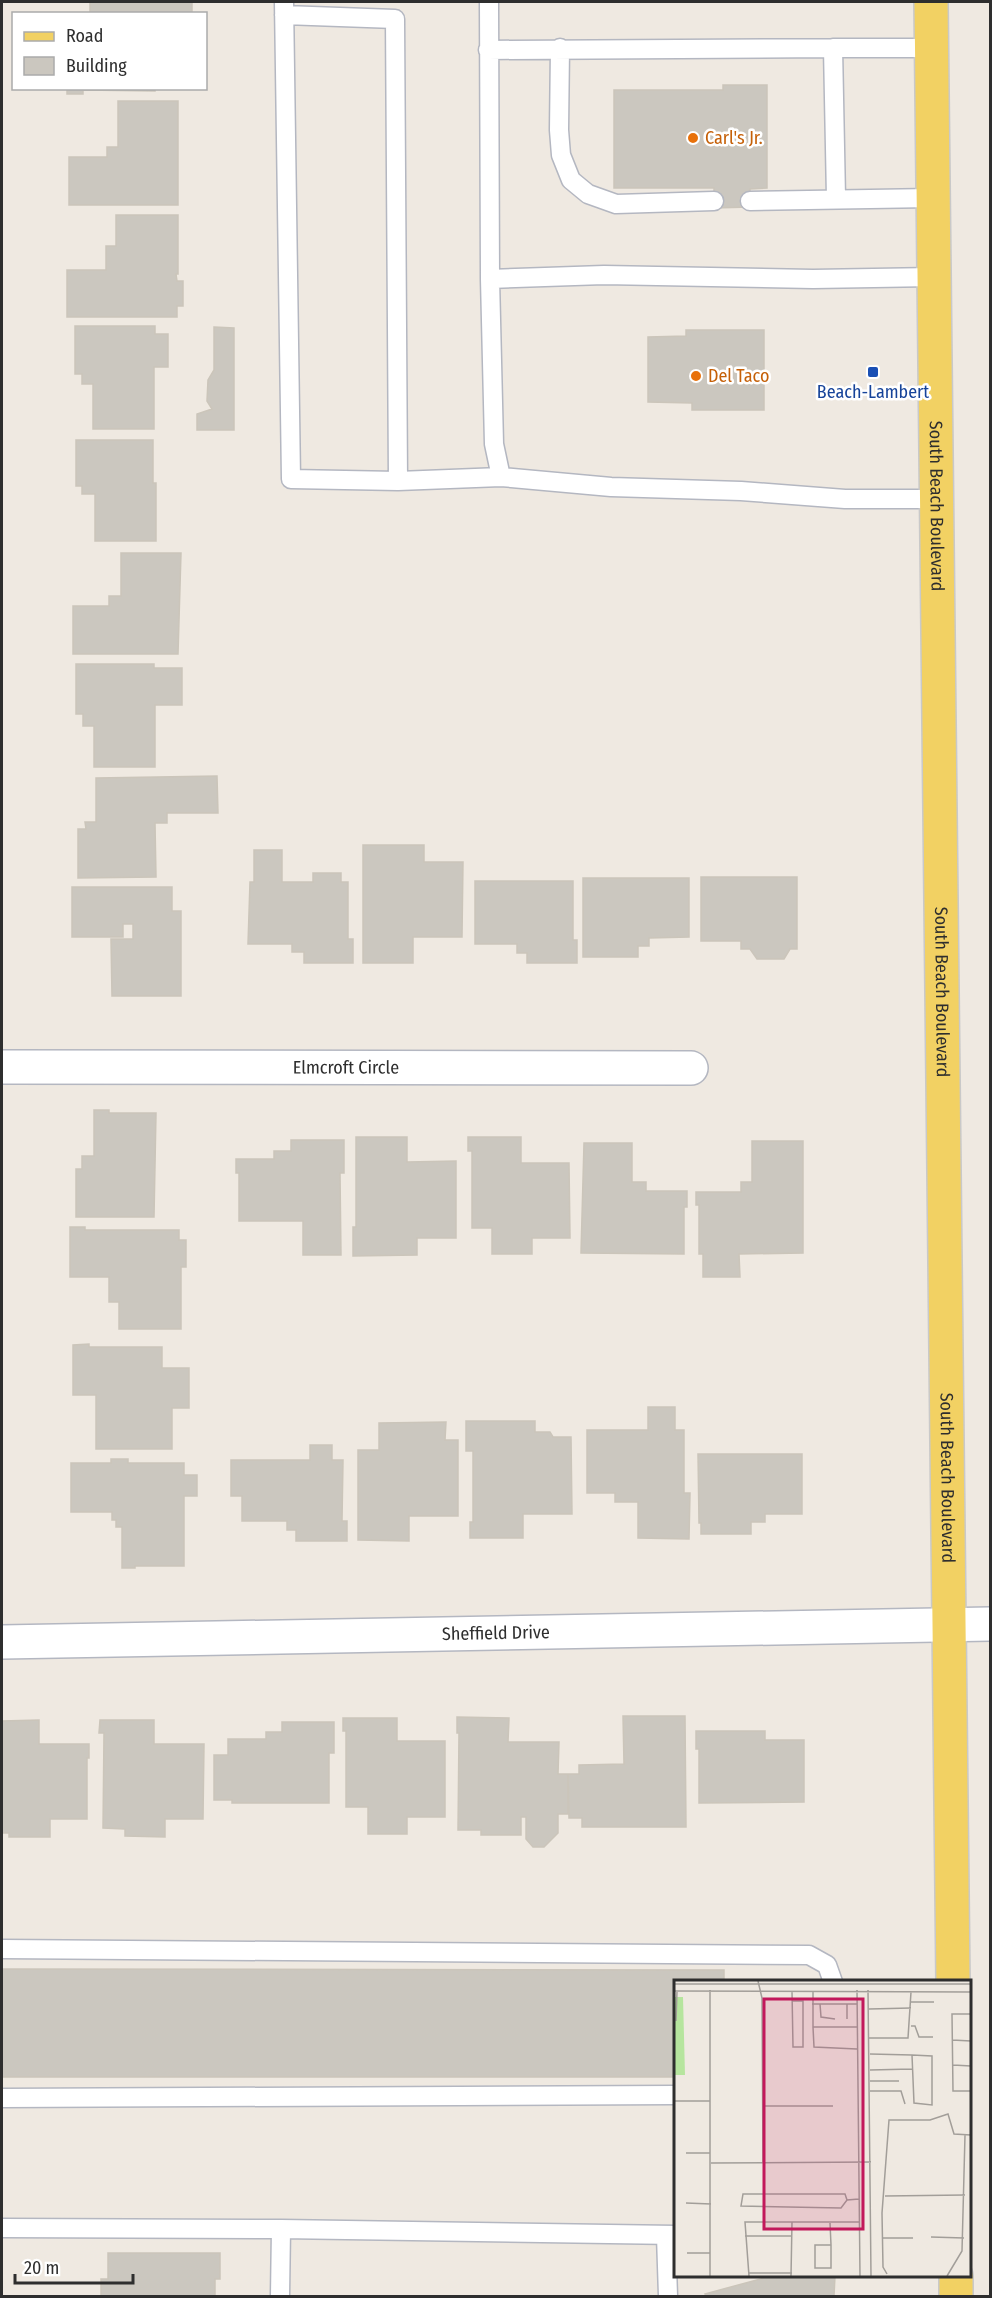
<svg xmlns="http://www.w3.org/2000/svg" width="992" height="2298" font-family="'Fira Sans Condensed',sans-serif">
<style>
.building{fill:#cbc7bf;stroke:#cbc5ba;stroke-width:1.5}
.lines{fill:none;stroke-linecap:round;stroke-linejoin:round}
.service-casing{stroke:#b4b7c1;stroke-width:21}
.minor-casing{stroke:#b4b7c1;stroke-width:36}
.primary-casing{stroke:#c9c9c9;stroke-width:36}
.service{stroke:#fff;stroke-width:18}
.minor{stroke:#fff;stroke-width:33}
.primary{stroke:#f2d163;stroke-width:33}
.food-dot{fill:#e8710a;stroke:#fff;stroke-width:2}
.transit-dot{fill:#1a4fb4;stroke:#fff;stroke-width:2}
.labels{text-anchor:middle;stroke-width:5;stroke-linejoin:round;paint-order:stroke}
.food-label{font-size:18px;fill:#c56008;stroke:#fff;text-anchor:start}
.transit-label{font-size:18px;fill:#164399;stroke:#fff}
.street-label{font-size:18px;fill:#2e2e2e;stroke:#fff}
.inset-road{fill:none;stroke:#a29e99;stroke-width:1.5}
.view{fill:#c2185b;fill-opacity:0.15;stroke:#c2185b;stroke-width:3}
.inset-edge{fill:none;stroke:#2e2e2e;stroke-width:3}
</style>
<rect width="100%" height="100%" fill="#efe9e1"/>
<path class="building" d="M90,2H192V14H90Z
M723,85H767V188L750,189V207L714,208V188H614V90H723Z
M67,88H155V91L83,90V94H67Z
M118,101H178V205H69V157H107V147H118Z
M116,215H178V274H176L177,281H183V306H177V317H67V270H106V246H116Z
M75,326H155V334H168V367H154V429H93V384H82V374H75Z
M214,327L234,328V430H197V414L212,409L207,401L208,380L214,370Z
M686,330H764V410H692V403L648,402V337L686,336Z
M76,440H153V483H156V541H95V494H82V486H76Z
M121,553H181L178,654H73V606H109V596H121Z
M76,664H154V668H182V705H155V767H94V726H83V714H76Z
M217,776L218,813H167V823H155L156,877L78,878V829H86L85,822H96V778Z
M363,845H424V862H463L462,937H413V963H363Z
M254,850H282V882H313V873H341V882H348V939H353V963H304V952H292V944H248L250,882H254Z
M701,877H797V949H790L784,959H757L750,949H741V941H701Z
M583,878H689V937L649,938V946H638V957H583Z
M475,881H573V940H577V963H527V953H517V944H475Z
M72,887H172V911H181V996H112L111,939H133V924H123V937H72Z
M94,1110H109V1113H156L154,1217H76V1169H82V1156H94Z
M356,1137H407V1162L456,1161V1238H417V1255L353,1256V1227H356Z
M468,1137H521V1163H569L570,1238H532V1254H492V1228H472V1151H468Z
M291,1140H344V1173H340L341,1255H303V1221H239V1173H236V1159H274V1151H291Z
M752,1141H803V1253L739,1254L740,1277H703V1254H699V1205H696V1192H741V1182H752Z
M584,1143H632V1182H646V1191H687V1207H684V1254L581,1253Z
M70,1227H85V1230H179V1240H186V1267H181V1329H119V1302H109V1277H70Z
M89,1344V1347H162V1368H189V1408H172V1449H96V1395H73V1345Z
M648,1407H675V1430H684V1493H690L689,1539L638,1538V1502H615V1493H587V1430H648Z
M466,1421H535V1432H550L553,1437H571L572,1514H523V1538H470V1522H473V1451H466Z
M446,1422L445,1440H458V1516H409V1541L358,1540V1450H379V1423Z
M310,1445H332V1460H343L342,1521H347V1541H296V1530H287V1521H242V1496H231V1460H310Z
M698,1454H802V1514H765V1522H751V1534H701V1523H699Z
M111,1459H128V1463H184V1475H197V1496H184V1566H135V1568H122V1527H116V1520H112V1512H71V1463H111Z
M623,1716H685L686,1827H582V1818H569L568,1774H579V1765L624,1764Z
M457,1717L509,1718L508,1742H559L558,1774H568V1814H558V1833L544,1847H533L526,1839V1817H521V1835H481V1830H458L459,1733H457Z
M343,1718H397V1741H445V1817H407V1834H368V1807H346V1731H343Z
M39,1720V1744H89V1758H87V1819H50V1837H9V1833H2V1721Z
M100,1720H154V1744H204L203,1819H165V1837L125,1836V1829L103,1828L104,1733H99Z
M282,1722H334V1753H329V1803H232V1800H214V1755H228V1739H266V1732H282Z
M696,1731H765V1740H804V1802L699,1803V1749H696Z
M2,1969L724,1970V1982H676V2077H2Z
M108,2253H220V2279H215V2296H101V2279H108Z
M771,2276H835L834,2296H706L705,2294Z"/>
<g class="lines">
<defs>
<path id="service" d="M284,2L291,479L398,481L395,19L284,15
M489,2L490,279L604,275L813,279L934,277
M560,48L559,130L561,155L571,180L588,194L616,204L714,201
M488,50L833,48
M836,198L833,48H932
M750,201L932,198
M490,279L494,444L501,477L611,487L741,491L845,499H937
M398,481L501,477
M2,1949L809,1955L827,1965L833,1982
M2,2098L676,2095
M2,2228L281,2229
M666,2236L668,2296
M280,2296L281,2229L676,2235"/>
<g id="minor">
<path id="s1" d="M2,1067L691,1068"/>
<path id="s2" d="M2,1642L990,1624"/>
</g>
<g id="primary">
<path id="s3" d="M931,2L953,1982"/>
<path d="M956,2276V2296"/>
</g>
</defs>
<use href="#service" class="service-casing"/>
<use href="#minor" class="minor-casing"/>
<use href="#primary" class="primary-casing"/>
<use href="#service" class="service"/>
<use href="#minor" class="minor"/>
<use href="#primary" class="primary"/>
</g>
<g class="food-dot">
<circle cx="693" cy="138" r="6"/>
<circle cx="696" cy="376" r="6"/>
</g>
<rect class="transit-dot" x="867" y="366" width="12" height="12" rx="3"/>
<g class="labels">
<g class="food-label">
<text x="705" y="144">Carl's Jr.</text>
<text x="708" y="382">Del Taco</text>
</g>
<g class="transit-label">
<text x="873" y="398">Beach-Lambert</text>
</g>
<g class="street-label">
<text dy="6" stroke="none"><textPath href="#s3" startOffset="504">South Beach Boulevard</textPath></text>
<text dy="6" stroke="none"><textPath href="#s3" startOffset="990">South Beach Boulevard</textPath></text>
<text dy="6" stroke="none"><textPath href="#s1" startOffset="344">Elmcroft Circle</textPath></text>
<text dy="6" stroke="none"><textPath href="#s3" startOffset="1476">South Beach Boulevard</textPath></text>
<text dy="6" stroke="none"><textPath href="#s2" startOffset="494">Sheffield Drive</textPath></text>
</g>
</g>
<g transform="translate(674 1980)">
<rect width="297" height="297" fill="#efe9e1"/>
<path d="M0,17H9L11,95H0Z" fill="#b6e59e"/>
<path class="inset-road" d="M84,1L88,18L89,183M0,4H297M183,10L186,296M194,10L197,296M0,11L297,12M118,11L119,67H129V21H118M139,12V47H183M237,22H260M138,24H173M146,24L147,37L161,39M195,29L237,28M297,34H278L279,111H297M173,39V24H183M2,41L3,11M237,46H241L245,57H259M139,47L140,67L183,69M195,58H234L237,12M278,60L297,61M196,74L238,75L258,76V125L240,123L238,75M279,85L297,86M196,90L238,89M196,101H225M196,111H227L231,124M0,121H36M90,126H159M12,173H36M37,183L197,182M211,216L291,215M173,220L171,214H69L67,226L167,228L173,220L185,219M12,223L37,224M156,243L157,265V288H141V265H157M71,256H118M257,257L290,258M209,258H239M13,273H36M75,293H118M213,294L209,287L208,233L215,140H256L274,134L280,154L297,155M36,296V10M75,296L71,242H118M117,296L118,242H185M273,296L288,271L291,155"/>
<path class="view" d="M90,19H189V249H90Z"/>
<rect width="297" height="297" class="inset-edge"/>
</g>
<rect width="992" height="2298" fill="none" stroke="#2e2e2e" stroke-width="6"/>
<rect x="12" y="12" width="195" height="78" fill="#ffffff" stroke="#ababab" stroke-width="1.5"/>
<rect x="24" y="32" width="30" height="9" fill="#f2d163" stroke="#ababab" stroke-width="1.5"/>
<text x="66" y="42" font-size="18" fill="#2e2e2e">Road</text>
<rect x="24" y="57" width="30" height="18" fill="#cbc7bf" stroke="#ababab" stroke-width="1.5"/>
<text x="66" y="72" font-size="18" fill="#2e2e2e">Building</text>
<path d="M15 2274v9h118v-9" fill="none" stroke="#2e2e2e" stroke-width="3"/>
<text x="24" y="2274" font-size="18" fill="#2e2e2e" stroke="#ffffff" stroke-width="4.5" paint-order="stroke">20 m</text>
</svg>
